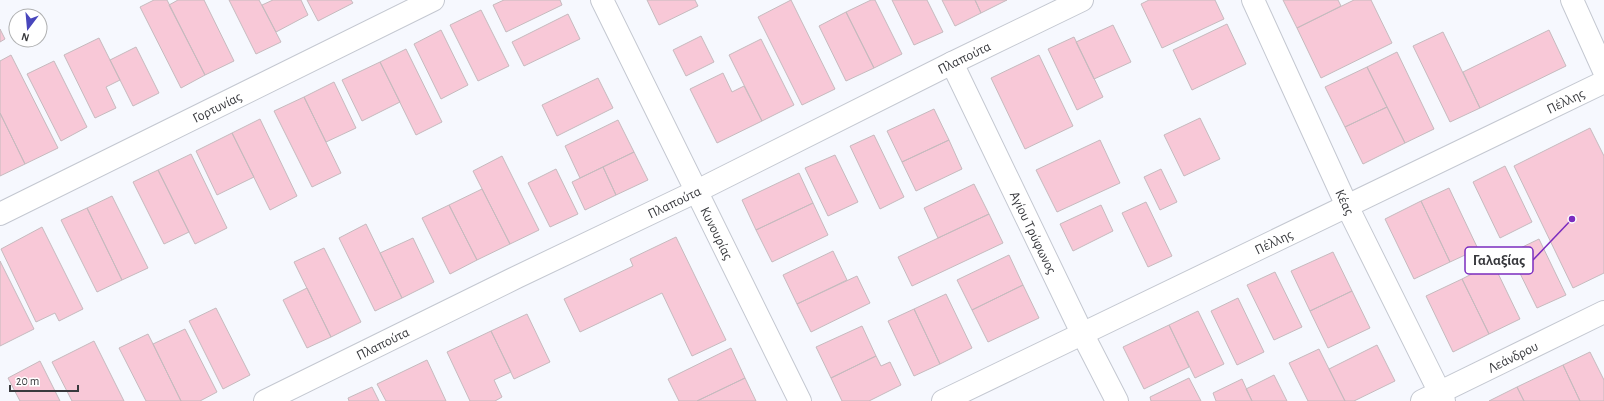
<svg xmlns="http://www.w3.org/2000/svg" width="1604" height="401" font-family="'Alegreya Sans',sans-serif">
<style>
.building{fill:#f8c8d7;stroke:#c6babe}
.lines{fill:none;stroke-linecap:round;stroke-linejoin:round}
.minor-casing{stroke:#c4c8d1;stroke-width:24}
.minor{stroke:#fff;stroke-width:22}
.labels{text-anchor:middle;stroke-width:3;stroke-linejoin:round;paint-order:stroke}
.street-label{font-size:14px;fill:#38393d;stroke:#fff}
.leader{fill:none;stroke:#7b2cbf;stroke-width:1.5}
.callout-dot{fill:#7b2cbf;stroke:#fff;stroke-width:1.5}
.callout{fill:#fff;stroke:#7b2cbf;stroke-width:1.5}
.callout-label{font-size:15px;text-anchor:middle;font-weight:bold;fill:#38393d}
</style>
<rect width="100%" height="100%" fill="#f6f8fe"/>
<path class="building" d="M154,0H167L205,75L181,88L140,7Z
M178,0H204L234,61L205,75L169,5Z
M229,0H259L281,42L256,54Z
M273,0H301L308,15L276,32L262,5Z
M307,0H351L353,3L318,21Z
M504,0H560L562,5L506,32L493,5Z
M647,0H695L698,6L659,25Z
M791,0L835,89L802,105L758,17Z
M871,0H875L902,54L874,68L846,12Z
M892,0H927L943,32L914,45Z
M942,0H975L981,13L955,26Z
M975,0H1007L981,13Z
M1149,0H1215L1224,19L1162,48L1141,4Z
M1283,0H1338L1341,6L1297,28Z
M1354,0H1371L1392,43L1321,78L1297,28Z
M481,10L509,66L478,81L450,25Z
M846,12L874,68L846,81L819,26Z
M568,14L580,39L524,66L512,42Z
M1227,24L1246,64L1192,90L1173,50Z
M1113,25L1131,62L1094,79L1076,42Z
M0,29L5,39L0,42Z
M441,30L468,85L441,99L414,44Z
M1549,30L1566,66L1480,108L1463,72Z
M1443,32L1480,108L1450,122L1413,46Z
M701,36L714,62L686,76L673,50Z
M1074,37L1103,97L1077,110L1048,49Z
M99,38L120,80L106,87L116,108L95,118L64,55Z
M761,39L794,105L762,121L729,55Z
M136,47L159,93L133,106L110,60Z
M406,49L442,122L416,135L380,62Z
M1397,52L1434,129L1405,143L1367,67Z
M11,55L58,148L25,164L0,113V61Z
M1039,55L1073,126L1025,149L991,78Z
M54,61L87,127L61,141L27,74Z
M380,62L400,102L362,121L342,80Z
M1367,67L1387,107L1345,127L1325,87Z
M723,73L732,92L744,86L762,121L717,143L690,89Z
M598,78L613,108L557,136L542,105Z
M334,82L356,128L326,142L304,97Z
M304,97L341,173L312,187L274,111Z
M1387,107L1405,143L1363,164L1345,127Z
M934,109L949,140L902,162L887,131Z
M0,113L25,164L0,176Z
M1200,118L1220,159L1184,176L1164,135Z
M260,119L297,196L270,210L232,133Z
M618,120L634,152L580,178L565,146Z
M1590,128L1604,156V273L1573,288L1514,166Z
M232,133L254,177L217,195L196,151Z
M874,135L904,197L880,209L850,146Z
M949,140L962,169L916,191L902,162Z
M1100,140L1120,183L1057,212L1036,170Z
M634,152L648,180L616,195L603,167Z
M191,154L227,228L195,244L158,170Z
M835,155L858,202L828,216L805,168Z
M502,156L539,230L510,244L473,171Z
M1505,166L1532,222L1500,238L1473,182Z
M603,167L616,195L585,210L572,182Z
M556,169L578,214L550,227L528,183Z
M1161,169L1177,202L1160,210L1144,177Z
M158,170L189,232L164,244L133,182Z
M799,173L813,203L756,230L742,200Z
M974,184L989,214L938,238L924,208Z
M1449,188L1478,249L1450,262L1421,201Z
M482,189L510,244L477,260L449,205Z
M112,196L148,268L122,280L87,208Z
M1421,201L1450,262L1414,279L1385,219Z
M1146,202L1172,256L1148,267L1122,213Z
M813,203L828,235L772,262L756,230Z
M449,205L477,260L450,274L422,218Z
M1101,205L1113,231L1073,251L1060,224Z
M87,208L122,280L97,292L61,220Z
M989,214L1003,243L912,286L898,257Z
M366,224L402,298L375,311L339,238Z
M42,227L83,309L59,321L55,313L36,322L1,249Z
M676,237L726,340L692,356L662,293L580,332L564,299L633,266L630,259Z
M413,238L434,282L402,298L380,253Z
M1539,239L1566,295L1537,308L1510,253Z
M324,248L361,322L331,337L294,262Z
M833,251L847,280L797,304L783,275Z
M1333,252L1352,291L1310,311L1291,271Z
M1009,255L1023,285L972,310L957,280Z
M0,261L34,329L0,346Z
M1493,263L1520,319L1489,334L1462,279Z
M1275,272L1302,327L1274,340L1247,285Z
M857,276L870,303L811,332L797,304Z
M1462,279L1489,334L1453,352L1426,296Z
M1023,285L1039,318L988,342L972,310Z
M307,288L331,337L307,348L283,300Z
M1352,291L1370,328L1328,348L1310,311Z
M946,294L972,348L940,364L914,309Z
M1238,298L1264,352L1237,365L1211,311Z
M216,308L250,375L223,389L189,321Z
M914,309L940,364L914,376L888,321Z
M1198,311L1224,364L1195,378L1169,325Z
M527,314L550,362L514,379L491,331Z
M1169,325L1189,367L1144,389L1123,347Z
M862,326L876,356L831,378L816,347Z
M185,329L217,392L200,401H181L153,344Z
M491,331L511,372L494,380L502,397L495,401H470L447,352Z
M148,334L153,344L181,401H146L119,348Z
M94,341L124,401H72L52,362Z
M1377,345L1395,381L1354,401H1345L1329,369Z
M731,348L745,378L697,401H679L668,379Z
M1319,349L1345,401H1308L1289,363Z
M1590,352L1604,380V401H1580L1563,365Z
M876,356L881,366L890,362L901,385L869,401H842L831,378Z
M427,360L446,401H386L377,384Z
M40,361L60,401H20L8,378Z
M1563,365L1580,401H1524L1517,387Z
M1274,375L1287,401H1252L1246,389Z
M745,378L756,401H697Z
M1189,378L1201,401H1151L1150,397Z
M1242,379L1252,401H1216L1213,393Z
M372,387L379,401H349L348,398Z
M1517,387L1524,401H1489Z"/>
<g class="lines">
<defs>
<g id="minor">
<path id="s1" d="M602,0L800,401"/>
<path id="s2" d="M1253,0L1347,206L1444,401"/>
<path d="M1572,0L1604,71"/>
<path id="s3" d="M952,63L1082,333L1117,401"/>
<path id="s4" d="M0,214L433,0"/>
<path id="s5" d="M265,401L517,277L697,191L952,63L1082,0"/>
<path id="s6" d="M943,401L1604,82"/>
<path id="s7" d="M1422,401L1604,312"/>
</g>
</defs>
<use href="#minor" class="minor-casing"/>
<use href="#minor" class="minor"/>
</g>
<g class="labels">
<g class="street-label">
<text dy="5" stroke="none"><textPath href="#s5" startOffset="779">Πλαπούτα</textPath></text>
<text dy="5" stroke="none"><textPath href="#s6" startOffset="691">Πέλλης</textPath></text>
<text dy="5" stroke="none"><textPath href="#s4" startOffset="242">Γορτυνίας</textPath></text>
<text dy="5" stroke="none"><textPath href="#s5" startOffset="455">Πλαπούτα</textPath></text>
<text dy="5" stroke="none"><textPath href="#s2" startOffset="222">Κέας</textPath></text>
<text dy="5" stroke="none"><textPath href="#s3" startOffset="188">Αγίου Τρύφωνος</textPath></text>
<text dy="5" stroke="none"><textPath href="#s1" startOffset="260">Κυνουρίας</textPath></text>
<text dy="5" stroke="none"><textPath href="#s6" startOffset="367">Πέλλης</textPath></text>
<text dy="5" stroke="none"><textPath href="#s5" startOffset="131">Πλαπούτα</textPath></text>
<text dy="5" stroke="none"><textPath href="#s7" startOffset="101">Λεάνδρου</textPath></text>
</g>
</g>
<path class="leader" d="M1572 219L1533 260"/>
<circle class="callout-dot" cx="1572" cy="219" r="4"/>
<rect class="callout" x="1465" y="247" width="68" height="27" rx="4"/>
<g class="callout-label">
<text x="1499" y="265">Γαλαξίας</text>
</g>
<g transform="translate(28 28) rotate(196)"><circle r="19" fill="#ffffff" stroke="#afb0b1"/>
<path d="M0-3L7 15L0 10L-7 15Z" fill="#4846bc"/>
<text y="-6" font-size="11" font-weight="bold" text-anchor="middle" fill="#38393d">N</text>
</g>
<path d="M10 385v6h68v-6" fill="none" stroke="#38393d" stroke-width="2"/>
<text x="16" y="385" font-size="12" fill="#38393d" stroke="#ffffff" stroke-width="3" paint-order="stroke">20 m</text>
</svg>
